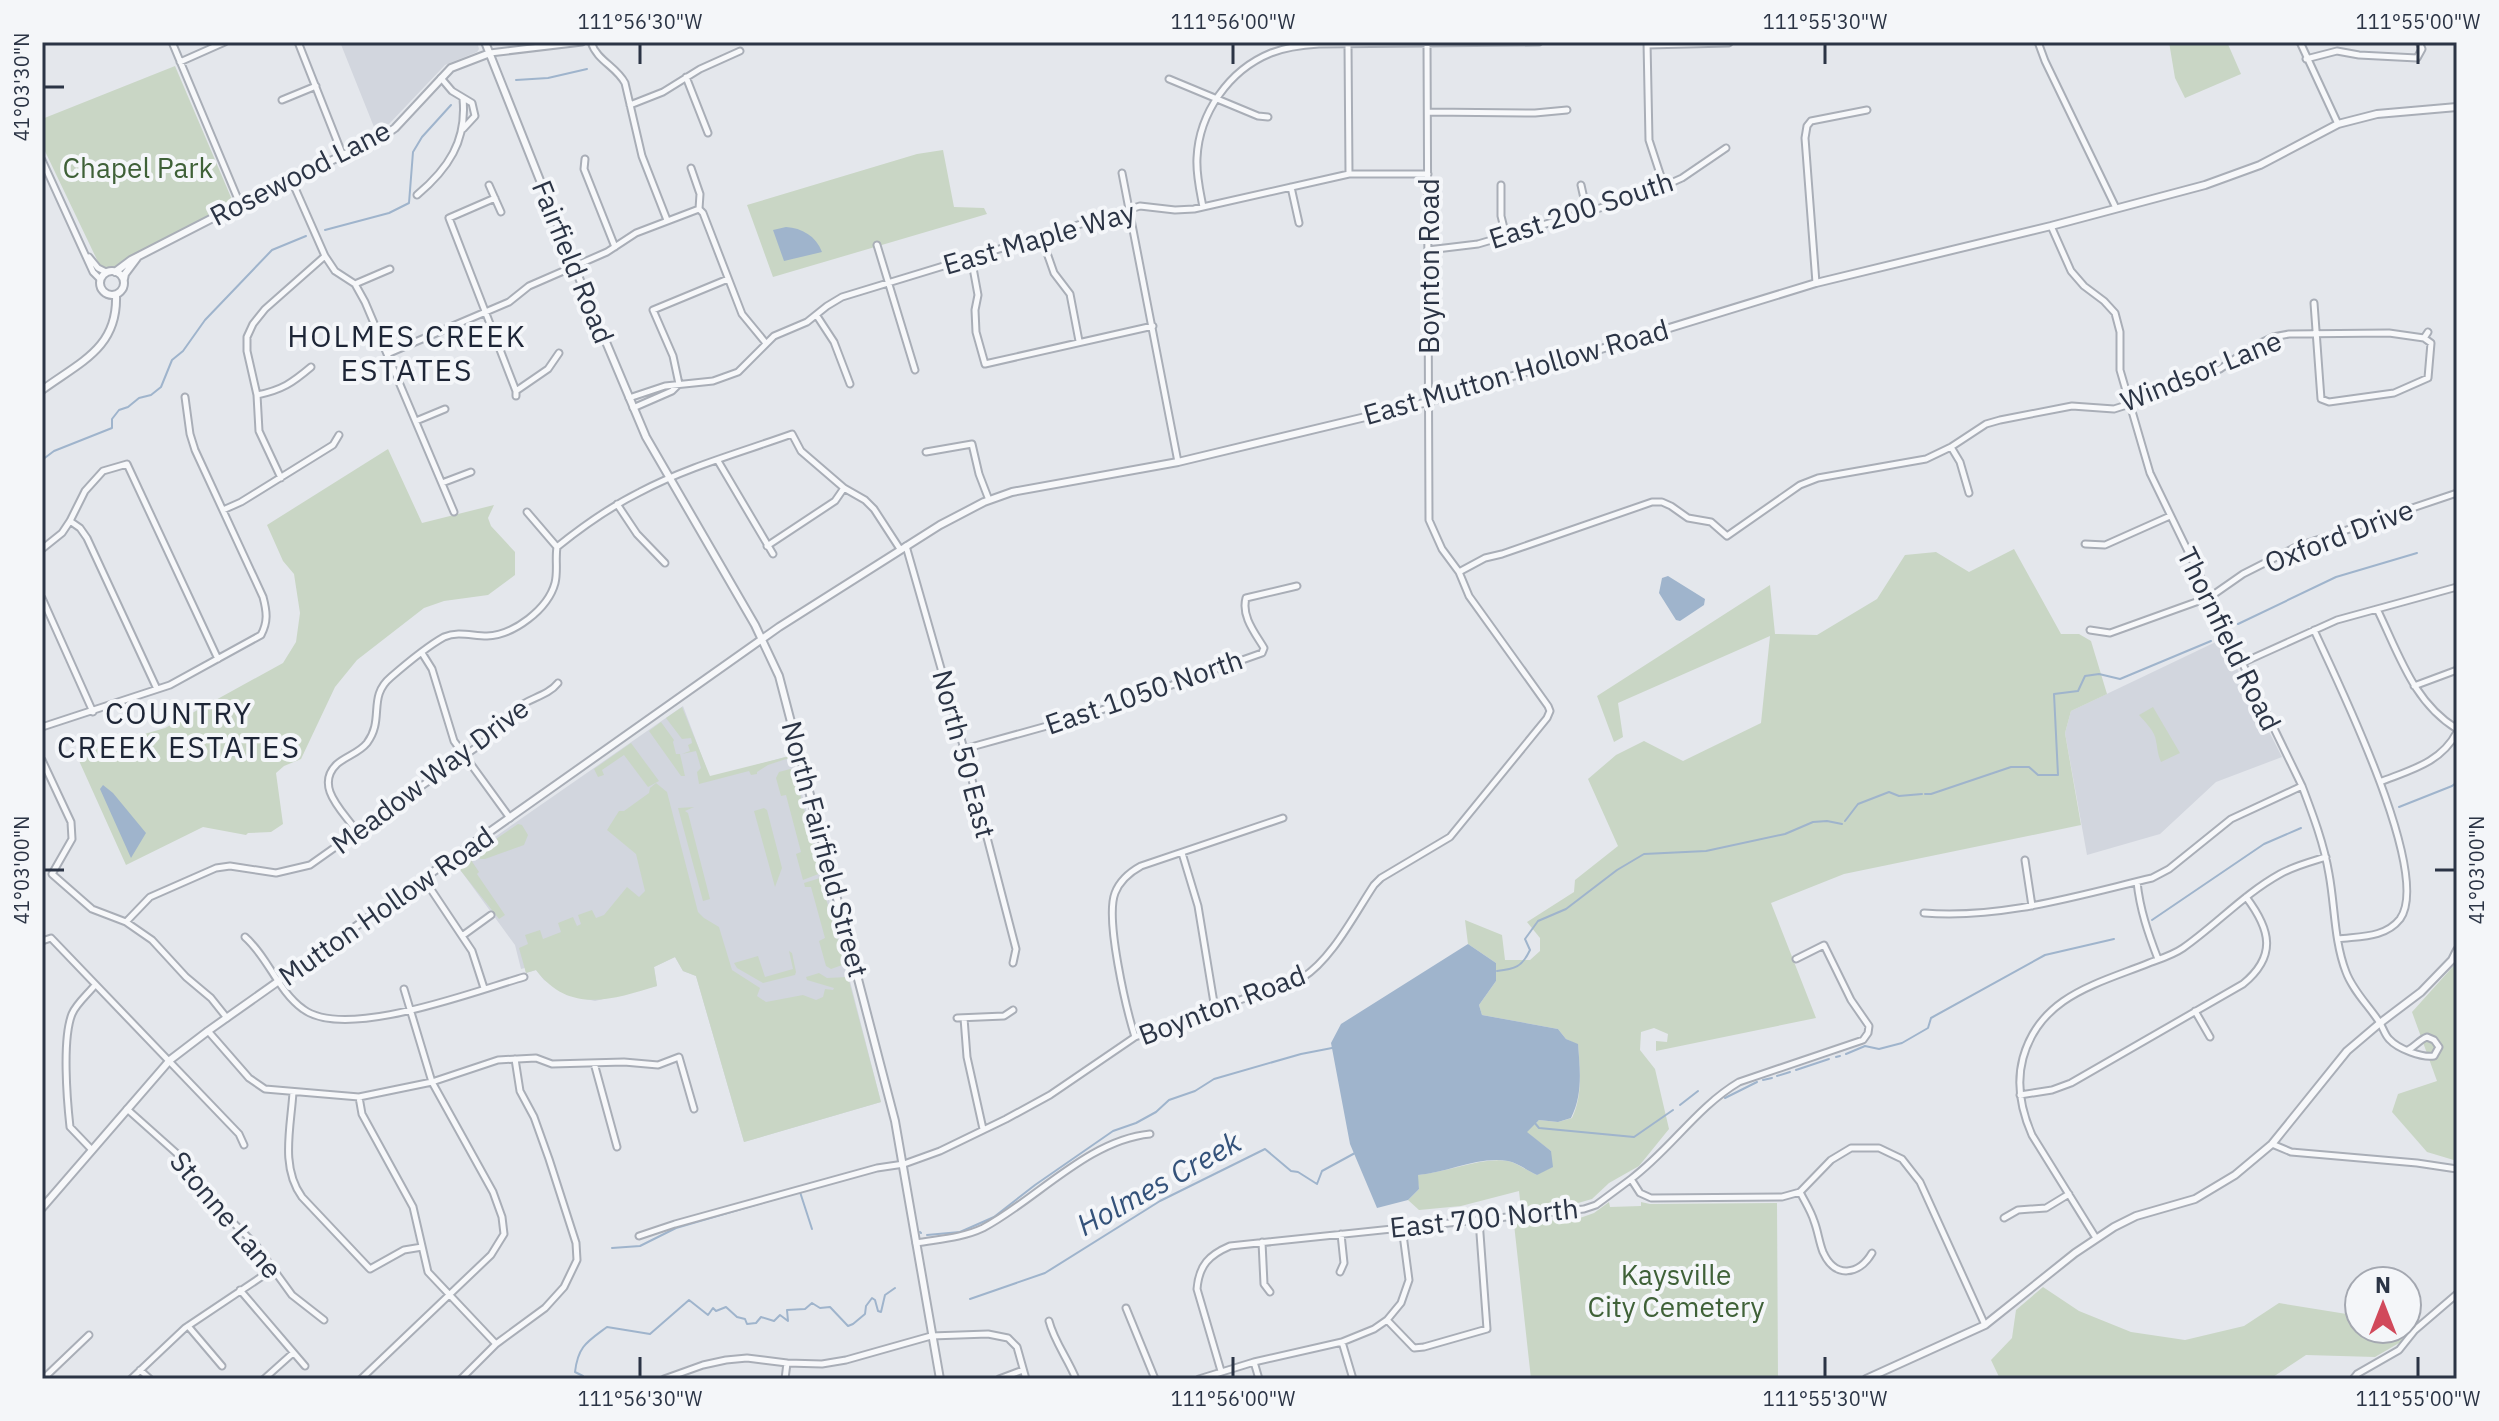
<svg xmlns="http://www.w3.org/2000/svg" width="2499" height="1421" font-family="'IBM Plex Sans',sans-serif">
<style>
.built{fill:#d2d6de}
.green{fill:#c9d6c5}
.water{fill:#9fb4cc}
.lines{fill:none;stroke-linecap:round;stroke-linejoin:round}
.stream{stroke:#9fb4cc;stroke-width:2}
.minor-casing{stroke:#a9aeb7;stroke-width:9}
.tertiary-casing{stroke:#a9aeb7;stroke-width:10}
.minor{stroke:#f7f8fa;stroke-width:5}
.tertiary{stroke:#f7f8fa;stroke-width:6}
.ticks{fill:none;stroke:#2b3445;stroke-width:3}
.labels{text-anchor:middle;stroke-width:8;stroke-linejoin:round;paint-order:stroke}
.park-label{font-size:28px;fill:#3f6138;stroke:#f4f6f9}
.street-label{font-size:28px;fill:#2b3445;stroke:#f4f6f9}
.neighbourhood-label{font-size:30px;letter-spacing:2px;fill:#1d2536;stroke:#f4f6f9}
.water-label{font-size:30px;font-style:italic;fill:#34527a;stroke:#f4f6f9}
.neatline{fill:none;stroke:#2b3445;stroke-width:3}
.ticks-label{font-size:20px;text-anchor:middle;fill:#2b3445}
</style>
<rect width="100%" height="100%" fill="#e4e7ec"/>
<path class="built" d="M340,42H477L479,49L477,52L445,65L389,124L376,132Z
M2222,639L2282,757L2216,782L2160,834L2087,855L2065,733L2071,711Z
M683,706L710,778L792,755L881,1102L744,1142L696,976L683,971L675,957L654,967L657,986L595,1001L567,995L544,980L536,970L526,973L525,968L521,969L515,945L456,864Z"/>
<path class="green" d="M2169,42H2227L2241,74L2185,98L2175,78Z
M175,66L233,202L131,258L116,270L109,271L100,266L42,145V119Z
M943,150L954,207L984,208L987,214L773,277L747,205L917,154Z
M388,449L422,523L494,505L488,518L491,526L515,552V575L488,595L444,601L424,608L357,660L335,687L301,759L284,766L276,773L283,824L271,832L248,833L246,835L203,827L126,865L76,754L165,728L283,663L296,642L300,613L294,574L283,561L267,525Z
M2014,549L2061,634H2079L2091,641L2107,694L2071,711L2065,733L2081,825L1844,874L1771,903L1816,1018L1656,1051V1041L1667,1042L1668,1034L1654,1028L1641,1032L1640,1050L1655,1069L1669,1129L1639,1166L1609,1183L1592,1199L1578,1203L1521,1209L1519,1191L1461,1206L1419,1210L1408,1200L1419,1189L1417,1175C1446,1173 1480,1157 1508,1161C1517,1163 1528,1171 1537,1175L1551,1151L1526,1132L1539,1120L1558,1122L1572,1118C1583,1095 1580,1069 1578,1045L1566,1039L1558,1029L1482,1015L1479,1005L1496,981V963L1468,944L1465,920L1502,935L1505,960H1530L1540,951V938L1527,922L1574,892L1575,880L1618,846L1588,779L1616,755L1644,741L1683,761L1761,723L1770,636L1618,703L1623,737L1614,742L1597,696L1770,585L1775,634L1817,635L1877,599L1905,555L1936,552L1969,572Z
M682,707L710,776L790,756L789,758L768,765L757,772V774L751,775L749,771L699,784L697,772L701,768L696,751L682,754L690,751L688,745L692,743L691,738L682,739L666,718Z
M2153,707L2180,753L2161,762C2157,752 2158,751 2156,741C2155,731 2145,722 2139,715Z
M661,722L674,740L673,742L676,754H680L685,776H681L649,731Z
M631,743L659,781L648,787L624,755L602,770L604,775L598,777L594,769Z
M790,769L794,771L821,873L803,880L796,854L801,852L786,795L781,796L776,778L779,772Z
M656,783L667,792L698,912L704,918L719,927L732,970L760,988L757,996L766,1002L803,995L816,1000L823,997L825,989L833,990L834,988L807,980L806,977L819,973L827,978L848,977L881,1102L744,1142L696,976L683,971L675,957L654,967L657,986C612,1000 569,1014 536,970L526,973L519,948L528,944L525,935L540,930L543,939L561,932L558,923L573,917L577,926L581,924L578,915L592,910L596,918L604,915L627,887L639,897L645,891L636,854L607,830L619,811H624L649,793L650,788Z
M694,807L685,811L688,813L710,899L703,901L678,808Z
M764,808L767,810L782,868L775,887L754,811Z
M518,824L522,825L528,835L524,845L485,859H480L478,851Z
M468,858L471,860L479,872L477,874L505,915L499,919L457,866Z
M820,878L845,964L831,969L826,966L819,941L825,938L811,887H805L804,883Z
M789,951L792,953L796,972L795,975L763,983L737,968L734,963L758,956L765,977L793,969Z
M2457,962V1161L2427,1152L2392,1112L2398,1094L2437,1081L2412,1012Z
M1609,1202L1610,1207L1641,1206V1202L1650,1204L1777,1203L1778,1379H1531L1514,1224L1580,1218L1594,1213Z
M2043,1287L2079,1311L2131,1332L2185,1340L2244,1326L2279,1303L2359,1316V1329H2404L2411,1336L2375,1357L2306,1355L2270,1379H2000L1991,1360L2012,1338L2016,1310Z"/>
<path class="water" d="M786,227C802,228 816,236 822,252L784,261L773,230Z
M1668,576L1705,599L1704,605L1680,621L1676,620L1659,593L1662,578Z
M103,785L113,793L146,833L131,858L100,789Z
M1468,944L1496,963V981L1479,1005L1482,1015L1558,1029L1566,1039L1578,1044C1580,1069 1583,1095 1571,1118L1558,1122L1539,1120L1527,1132L1551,1151L1553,1167L1537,1175C1528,1171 1518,1163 1508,1161C1478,1156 1447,1173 1418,1175L1419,1189L1408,1200L1377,1208L1350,1144L1331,1043L1341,1024Z"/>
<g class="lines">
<path class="stream" d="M516,80L548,78L587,69
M325,230L389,213L409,203L413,152L422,137L451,105
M42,460L54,451L112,428V419L119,410L128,407L139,398L151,395L161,387L172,360L183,351L205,320L272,250L306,236
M2238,624L2336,577L2417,553
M1925,794H1931L2011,767H2029L2038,775H2058L2054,694L2078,691L2085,676L2099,674L2120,679L2211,641
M2399,807L2452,786L2457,782
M1845,821L1858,804L1889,792L1899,796L1922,794
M2152,920L2264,844L2301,828
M1497,971C1515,969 1522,967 1530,950L1525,939L1538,921L1566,909L1617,870L1644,854L1706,851L1785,834L1813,822L1827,821L1842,824
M1846,1054L1865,1046L1879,1049L1902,1043L1928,1028L1931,1018L2045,955L2114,939
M1836,1057L1840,1056
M1796,1070L1829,1059
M1777,1076L1790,1072
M1763,1080L1772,1078
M1725,1098L1757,1082
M1680,1105L1698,1091
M1534,1122L1539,1128L1634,1137L1673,1110
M920,1232L921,1233
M927,1235L960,1232L994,1217L1035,1185L1113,1131L1136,1123L1156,1112L1169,1100L1195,1091L1214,1079L1301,1054L1332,1048
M612,1248L640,1246L676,1228L800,1192L812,1229
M970,1299L1045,1273L1160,1201L1265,1149L1291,1171L1298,1172L1317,1184L1322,1171L1355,1153
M584,1379L583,1376L575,1372C578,1346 587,1342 607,1327L650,1334L689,1300L708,1315L713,1308L716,1311L726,1307L737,1317L745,1319L747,1324L756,1323L761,1317L774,1321L780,1315L788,1321L787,1310L805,1309L812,1303L820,1308L830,1307L848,1326L853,1324L865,1314L866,1306L872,1298L875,1300L878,1311L881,1312L885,1295L895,1288"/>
<defs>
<path id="minor" d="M172,42L240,204
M298,42L343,156
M591,42C597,61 616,66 625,83L642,156L667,220
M1647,42L1649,140L1664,186
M2038,42L2045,61L2116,208
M2300,42L2338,124
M1348,44L1349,174
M1647,45L1729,43
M490,53L582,42
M2306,59L2337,51L2359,55L2417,58L2422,49L2419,42
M180,62L225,42
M686,77L708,133
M441,78L452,91L472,103L475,116L463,129
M1169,79L1258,116L1268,117
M282,100L316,86
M630,105L663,92L700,69L740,51
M1428,112L1535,113L1567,110
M585,159L584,169L615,247
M42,160L93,272L100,279
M691,168L700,194L699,209
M1122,173L1178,462
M291,179L325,256L335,271L355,284L365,302L454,512
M489,185L501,212
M1501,185V216L1506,236
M1581,185L1587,212
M1291,187L1299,223
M417,195C448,169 467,141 463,99
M495,198L449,218L516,391V396
M1203,207C1200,191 1196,175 1197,158C1199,113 1229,70 1271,53C1286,47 1303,45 1319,44L1539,42
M699,209L703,213L742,314L765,342
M2051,226L2071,271L2084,286L2104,301L2115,313L2120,332V370L2150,473L2302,786C2313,815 2324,844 2329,874C2335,906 2334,941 2346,972C2353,991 2369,1006 2380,1023C2383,1028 2385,1035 2389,1039C2398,1049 2422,1058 2434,1056L2439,1047L2434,1040L2427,1037C2419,1040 2416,1046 2408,1050
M1041,236L1054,273L1070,294L1079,341
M877,245L915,370
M1428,250L1478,244L1644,195L1682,178L1726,148
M89,257L98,268L106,272
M971,257L978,295L975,310L976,332L985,364L1153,326
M1816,283L1805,138L1807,126L1811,121L1867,110
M355,284L390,269
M2314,303L2321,399L2329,402L2394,393L2428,378L2431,343L2424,338L2428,332
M817,316L834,342L850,384
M387,354L509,302L529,286L607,252L636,233L699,209
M679,384L673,356L653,310L728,279
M516,391L548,369L559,353
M257,395C282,390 292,383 311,367
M629,398L665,386L713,381L738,372L774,336L807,322L827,306L842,297L1140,206L1175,210L1194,209L1349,174H1428
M633,408L672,391L678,385
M416,421L445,409
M1951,447L1960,462L1969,493
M926,452L972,444L979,474L989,500
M718,461L773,554
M281,478L259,431L257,395L247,351V337L253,324L265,309L325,256
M442,483L471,472
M617,504L637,534L665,563
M223,510L241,502L333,445L339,435
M527,512L557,547
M70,521L80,528L87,538L157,689
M2085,544L2105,545L2170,516
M767,546L835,501L844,488
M906,546L964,749L1016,949L1013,963
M42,549L62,533L70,521L85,491L103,471L127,464L218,659
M1459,572L1485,558L1502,554L1652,502H1662L1671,506L1688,518L1711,522L1727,536L1800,485L1818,478L1926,459L1951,447L1986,424L2000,420L2072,406L2114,409L2130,404L2220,369L2252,347L2273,337L2289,334L2389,333L2424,338
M42,598L93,712
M2377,609C2399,654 2413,702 2457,729
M2090,630L2110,633L2210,597L2243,574L2296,547L2457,493
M2314,630C2337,681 2433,874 2400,919C2385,938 2360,936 2338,939
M422,653L432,669L454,741L510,818
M2242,663L2337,620L2457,587
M2414,686L2457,670
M42,727L170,685L261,635C268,622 267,612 263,597L195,450L190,434L185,397
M964,749L1090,714L1262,653L1264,648C1255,633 1241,616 1246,598L1297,586
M42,760L71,822L72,839L52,874
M2380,782C2410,770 2441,763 2457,732
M357,832C345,813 313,787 337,764C346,756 359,753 367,743C385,719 367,697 391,677C406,664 426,647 444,637C458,631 472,636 487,636C514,635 548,609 555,583C558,571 555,559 557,547C583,526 610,507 640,492C687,467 742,452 792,434L801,451L844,488L865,500L874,509L900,549
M1182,853L1198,906L1215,1009
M2025,860L2032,906
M52,874L92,909L126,922L152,940L186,977L211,998L227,1018
M424,879L472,951L484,988
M2137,882C2140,910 2148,933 2158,959
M1924,913C2002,919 2076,896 2152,878L2169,869L2231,819L2302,786
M126,922L150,897L216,868L230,866L276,873L310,865L488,739C500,729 505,720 515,710C527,698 547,697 558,683
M462,936L491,915
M245,937C268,957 278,991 303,1009C345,1041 475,991 524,977
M42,941L51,938L239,1134L244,1145
M2195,1011L2210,1037
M957,1018L1004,1016L1013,1010
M964,1018L967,1057L983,1129
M208,1031L249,1078L265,1089L359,1097L432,1082L498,1060L536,1058L552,1064L624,1062L658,1065L679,1057L694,1109
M1135,1037C1126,1008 1105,919 1115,893C1120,880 1130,872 1141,866L1283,818
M594,1063L617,1147
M293,1092C291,1127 280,1167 302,1197L370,1269L404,1250L422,1247
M2020,1095L2052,1090L2071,1083L2243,984C2277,956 2271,930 2246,897
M359,1097L362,1114L413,1207L428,1272L496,1344
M127,1109L183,1159L211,1201L255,1244L292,1295L324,1320
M2272,1144L2291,1152L2417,1163L2457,1169
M92,1150L70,1127C67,1100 62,1039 72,1014C76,1004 88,994 95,985
M1631,1179C1670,1150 1697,1107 1739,1082L1863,1040L1868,1033L1869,1026L1851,1000L1824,945L1796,959
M1800,1192C1805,1202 1811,1211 1814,1221C1818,1231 1819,1242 1823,1252C1835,1279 1859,1275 1872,1253
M2004,1218L2018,1210L2046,1208L2069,1194
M639,1236L675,1224L877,1168L904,1164L940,1151L1006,1119L1050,1095L1135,1037L1302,978C1332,959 1354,915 1374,885L1381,878L1450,837L1547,718L1550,711L1548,706L1469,596L1459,572L1442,549L1429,520L1427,42
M2096,1238L2032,1135C2021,1110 2016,1084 2023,1058C2040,996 2097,984 2149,963C2160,959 2173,955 2183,948C2216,925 2244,894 2280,874C2294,866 2310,862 2326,857
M1262,1242L1264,1284L1270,1292
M916,1243C939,1239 962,1238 983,1228C1036,1200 1088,1140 1150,1134
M1340,1272L1344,1263L1341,1234
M240,1290L305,1366
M1126,1308L1155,1379
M1387,1320L1414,1348L1424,1347L1487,1329L1479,1220
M1049,1321C1054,1341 1068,1359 1076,1379
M188,1326L222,1366
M1342,1342L1353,1379
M1254,1362L1259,1379
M140,1370L150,1379
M1221,1371L1197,1289C1199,1265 1209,1255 1230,1246L1584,1209L1596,1205L1631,1179L1640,1193L1651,1198L1782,1197L1800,1192L1831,1160L1851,1148H1879L1902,1159L1920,1182L1985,1325
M43,1379L89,1335
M131,1379L185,1328L273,1269
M264,1379L293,1353
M361,1379L491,1255L504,1234L502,1217L493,1192L432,1082L404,989
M461,1379L496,1344L545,1308L564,1287L577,1260L576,1243L549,1159L534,1117L520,1091L515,1059
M664,1379L703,1365L726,1360L747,1358L787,1363L822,1364L846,1360L931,1336L988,1334L1008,1338L1017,1347L1026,1379
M785,1379L787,1363
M999,1379L1023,1370
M1199,1379L1254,1362L1342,1342L1374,1329L1387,1320L1401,1303L1409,1280L1402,1227
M2353,1379L2357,1374L2399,1350L2415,1330L2457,1294"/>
<path id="tertiary" d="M485,42L574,266L646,437L755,625L779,676L895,1121L940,1379
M100 283a12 12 0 1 1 24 0a12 12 0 1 1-24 0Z
M115,272L131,260L240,204L385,135L395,128L451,68L490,53
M124,279L125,274L137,258
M42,390C80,362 118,348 116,295
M42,1208L170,1060L208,1031L779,627L940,525L984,502L1012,492L1178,462L1428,402L1816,283L2051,226L2205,185L2260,165L2338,124L2377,114L2457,107
M1866,1379L1985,1325L2075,1253L2114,1227L2136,1216L2195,1199L2235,1175L2272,1144L2347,1051L2380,1023L2421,992L2452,960L2457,950"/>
</defs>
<use href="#minor" class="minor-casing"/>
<use href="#tertiary" class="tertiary-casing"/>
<use href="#minor" class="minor"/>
<use href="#tertiary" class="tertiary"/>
</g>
<path class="ticks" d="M640,44V64M1233,44V64M1825,44V64M2418,44V64M44,87H64M44,870H64M2435,870H2455M640,1357V1377M1233,1357V1377M1825,1357V1377M2418,1357V1377"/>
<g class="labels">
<g class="park-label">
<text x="138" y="178">Chapel Park</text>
<text x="1676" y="1285">Kaysville<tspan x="1676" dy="32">City Cemetery</tspan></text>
</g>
<g class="street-label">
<text transform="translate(300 173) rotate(-27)" y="10">Rosewood Lane</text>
<text transform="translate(1581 210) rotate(-18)" y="10">East 200 South</text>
<text transform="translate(1039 238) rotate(-16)" y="10">East Maple Way</text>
<text transform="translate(573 262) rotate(68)" y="10">Fairfield Road</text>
<text transform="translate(1429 266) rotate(-90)" y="10">Boynton Road</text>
<text transform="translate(2201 371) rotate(-22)" y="10">Windsor Lane</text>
<text transform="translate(1516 372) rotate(-16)" y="10">East Mutton Hollow Road</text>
<text transform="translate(2339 536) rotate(-21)" y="10">Oxford Drive</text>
<text transform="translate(2229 639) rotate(64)" y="10">Thornfield Road</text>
<text transform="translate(1144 692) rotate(-19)" y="10">East 1050 North</text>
<text transform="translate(964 754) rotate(75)" y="10">North 50 East</text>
<text transform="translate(430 776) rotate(-37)" y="10">Meadow Way Drive</text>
<text transform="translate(825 849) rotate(75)" y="10">North Fairfield Street</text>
<text transform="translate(386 906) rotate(-35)" y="10">Mutton Hollow Road</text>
<text transform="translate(1222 1005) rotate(-21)" y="10">Boynton Road</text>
<text transform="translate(226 1215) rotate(50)" y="10">Stonne Lane</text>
<text transform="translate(1484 1218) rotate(-6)" y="10">East 700 North</text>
</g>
<g class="neighbourhood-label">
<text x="407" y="347">HOLMES CREEK<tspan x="407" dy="34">ESTATES</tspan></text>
<text x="179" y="724">COUNTRY<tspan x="179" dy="34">CREEK ESTATES</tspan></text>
</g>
<g class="water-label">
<text transform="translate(1159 1184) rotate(-29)" y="10">Holmes Creek</text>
</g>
</g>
<rect width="2499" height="1421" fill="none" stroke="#f4f6f9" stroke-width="88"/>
<g transform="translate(2383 1305)"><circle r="38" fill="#f4f6f9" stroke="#a4a8b1" stroke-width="2"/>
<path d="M0-6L14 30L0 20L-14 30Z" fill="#d1495b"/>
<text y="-12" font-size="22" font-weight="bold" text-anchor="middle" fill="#2b3445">N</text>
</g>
<rect x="44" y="44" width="2411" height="1333" class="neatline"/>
<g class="ticks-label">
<text x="640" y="29">111°56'30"W</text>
<text x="1233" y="29">111°56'00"W</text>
<text x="1825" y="29">111°55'30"W</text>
<text x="2418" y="29">111°55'00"W</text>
<text transform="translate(22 87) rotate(-90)" y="7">41°03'30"N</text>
<text transform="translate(22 870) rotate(-90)" y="7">41°03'00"N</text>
<text transform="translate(2477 870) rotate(-90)" y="7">41°03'00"N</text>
<text x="640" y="1406">111°56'30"W</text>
<text x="1233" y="1406">111°56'00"W</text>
<text x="1825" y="1406">111°55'30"W</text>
<text x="2418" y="1406">111°55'00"W</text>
</g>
</svg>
